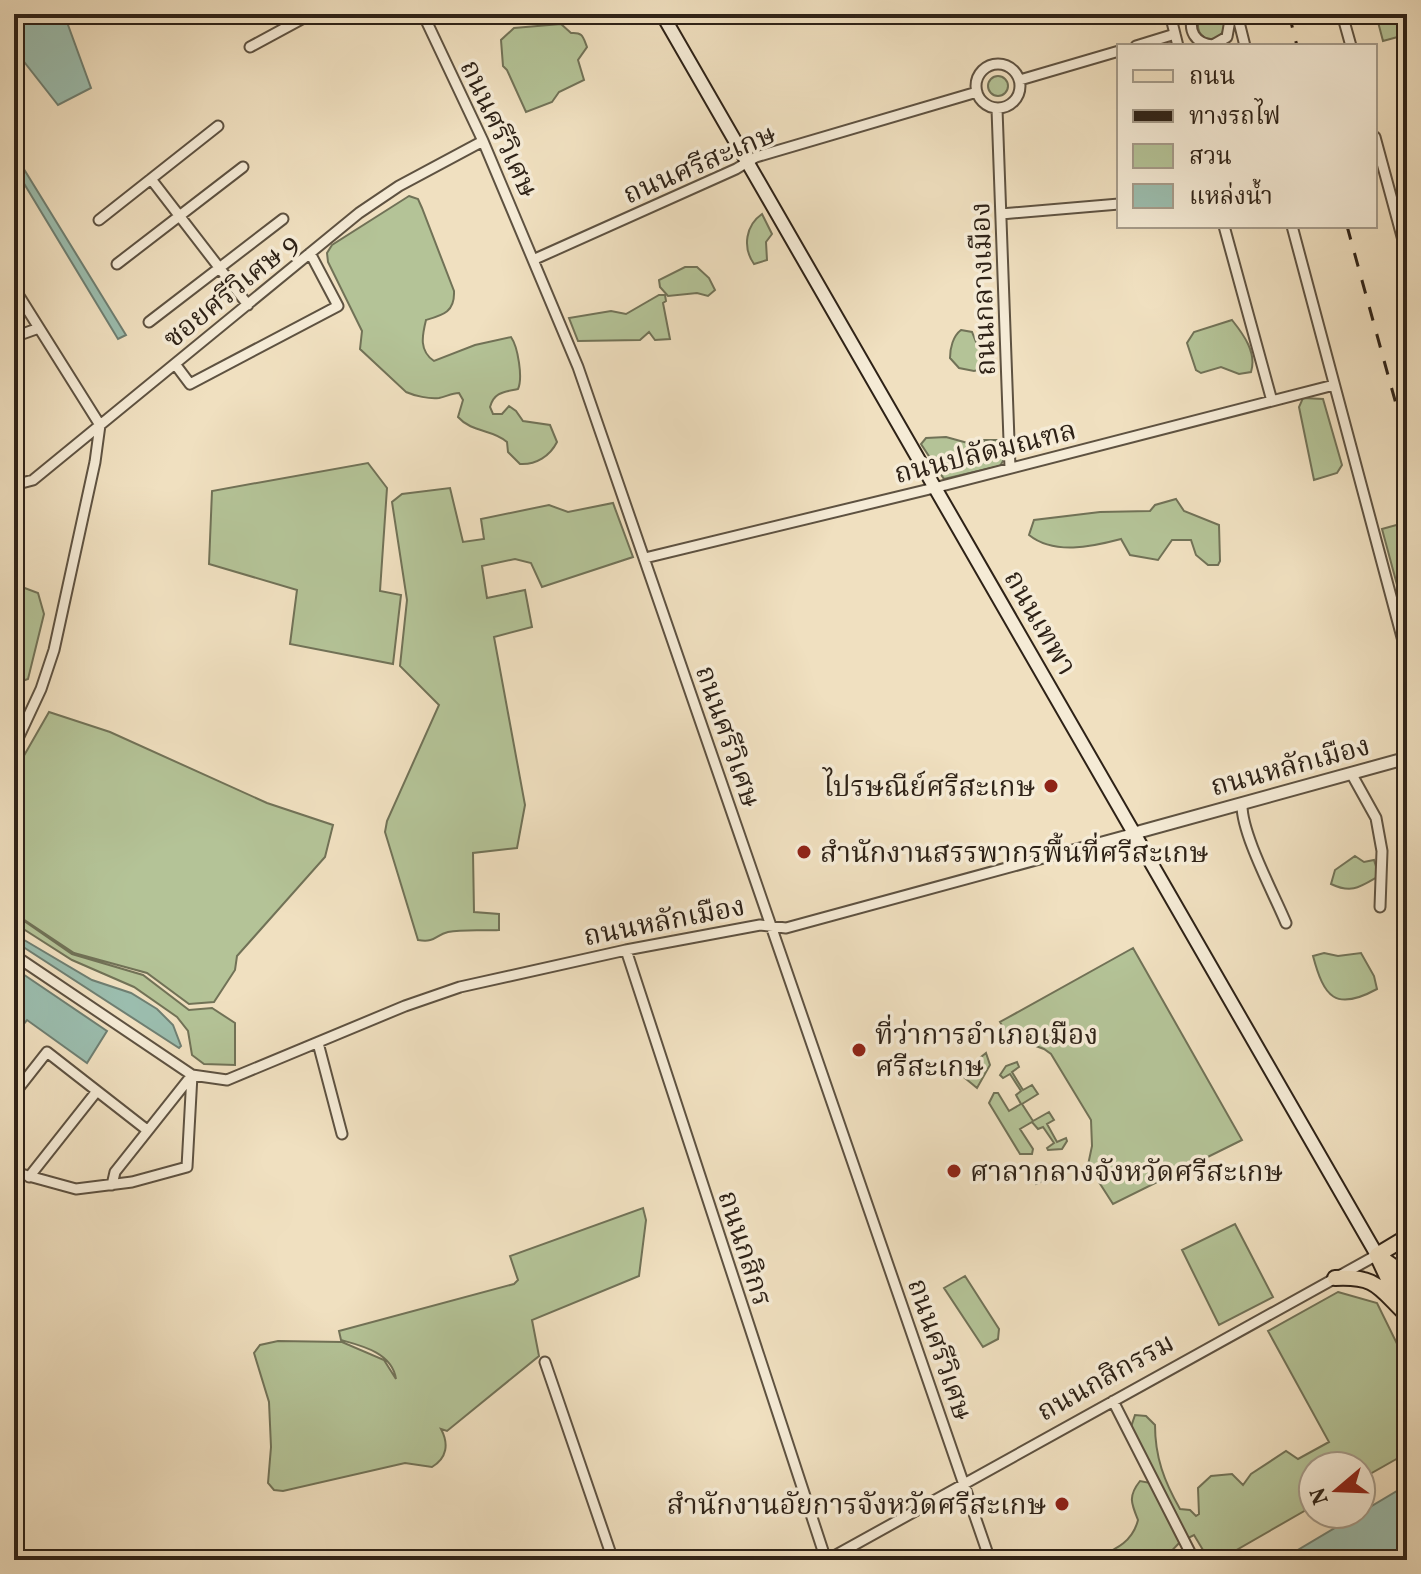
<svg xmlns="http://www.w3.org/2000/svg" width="1421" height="1574" font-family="Vollkorn,'Noto Serif Thai',serif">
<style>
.green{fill:#b4c397;stroke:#717257;stroke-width:2}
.water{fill:#9bbdae;stroke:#6f7f72;stroke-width:2}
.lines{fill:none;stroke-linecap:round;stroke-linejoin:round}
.minor-casing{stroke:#5e5241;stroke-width:13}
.tertiary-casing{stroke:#5e5241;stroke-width:15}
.secondary-casing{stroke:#2e2217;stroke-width:16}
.primary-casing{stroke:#2e2217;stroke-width:18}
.minor{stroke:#f5ebd6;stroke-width:9}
.tertiary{stroke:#f5ebd6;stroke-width:11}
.secondary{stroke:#f5ebd6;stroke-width:12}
.primary{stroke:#f0e0c0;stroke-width:14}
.rail{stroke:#2e2217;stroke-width:3;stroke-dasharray:14 14;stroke-linecap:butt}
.poi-dot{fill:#8f2418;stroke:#f5ebd6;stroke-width:3}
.labels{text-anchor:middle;stroke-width:7;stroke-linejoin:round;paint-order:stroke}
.street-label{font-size:28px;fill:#2e2217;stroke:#f5ebd6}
.poi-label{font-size:28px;fill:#2e2217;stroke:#f5ebd6;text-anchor:start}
</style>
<rect width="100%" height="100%" fill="#f0e0c0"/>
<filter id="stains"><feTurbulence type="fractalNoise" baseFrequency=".0025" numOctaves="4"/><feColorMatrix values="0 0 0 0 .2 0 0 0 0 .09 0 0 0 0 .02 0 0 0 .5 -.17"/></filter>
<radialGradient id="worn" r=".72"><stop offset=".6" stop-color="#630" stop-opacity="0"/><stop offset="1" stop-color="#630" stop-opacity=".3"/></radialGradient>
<path class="green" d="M1198 26a13 13 0 1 1 26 0a13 13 0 1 1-26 0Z
M1400,16L1405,35L1383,41L1378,22Z
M561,24L571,33C583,32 583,37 587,47L578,60L584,80L559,92L552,102L526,112L507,70L503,66L501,40L514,28Z
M988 86a10 10 0 1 1 20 0a10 10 0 1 1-20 0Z
M409,196L418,199L422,208L454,291C455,312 443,315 426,320C422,336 419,351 434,361L475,345L511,337C518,347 523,378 518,389C504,392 494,392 490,407L493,414H502L509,406L516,411L523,421L550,425L557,442C550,456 536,465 520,464L508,452L507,442C493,429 472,433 458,417L463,400L459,393C451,393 446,397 439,398C429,399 415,396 406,392L360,349L362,331L328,262L327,253L332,245Z
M762,214L772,234L766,242L767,260L754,264C742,247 746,225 762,214Z
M685,267H697L709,278L715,290L708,296L697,293L668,296L660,287L659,280Z
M659,295H665L666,301L663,303L670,339L655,340L649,332L640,340L578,341L569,318L611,311L626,314Z
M1232,320C1244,335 1257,353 1251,372L1239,374L1221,367L1201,373L1196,370L1187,343L1194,332Z
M961,330L972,332L976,342C992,346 993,349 993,366L974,371L959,368L950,358C950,348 953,336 961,330Z
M1303,398L1323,399L1342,465L1337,473L1314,480L1299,407Z
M946,437L968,443L970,457L984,455V440H1003V461L1000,466L944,479L921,444L926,438Z
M368,463L387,488L380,591L401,595L393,664L290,644L297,590L209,564L212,491Z
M450,488L463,542L484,539L481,519L549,505L568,512L613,503L633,557L542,587L531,563L515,559L482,566L487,598L525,590L532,627L494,637L525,805L517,848L473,853L474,912L499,914V930C483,931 464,929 448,932C435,935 436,943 418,940L385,832L387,821L439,705L400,666L407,600L392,502L402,494Z
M1176,499L1184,511L1219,525L1220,561L1218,565H1208L1196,555L1191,540H1172L1158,560L1130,555L1121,539C1091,547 1054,555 1029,535L1034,520L1100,512L1150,511L1155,505Z
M1407,522V622L1382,529Z
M14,584L38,593L44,614L28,679L14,684Z
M49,712L110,732L267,803L333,825L325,857L237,956L235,970L214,1002L189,1004L147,973L74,953L14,913V773Z
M1355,856L1364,862L1374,860L1379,876C1360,887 1352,894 1331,884L1335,870Z
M14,914L72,954L143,975L189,1010L212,1008L235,1023V1065L204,1064L192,1055L188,1031L177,1017L134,987L72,960L14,923Z
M1133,948L1242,1140L1113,1204L1088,1165L1092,1146L1091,1120L1051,1054L1044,1049L1008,1036L1000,1022Z
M1324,953L1338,956L1361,953L1374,976L1377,989C1335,1012 1324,997 1313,956Z
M986,1053L990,1065L977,1088L960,1074Z
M1017,1062L1019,1067L1012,1072L1023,1090L1032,1085L1038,1094L1022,1104L1033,1121L1049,1112L1054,1120L1047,1124L1057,1142L1066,1138L1067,1141L1062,1149L1048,1150L1047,1148L1054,1143L1043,1127L1038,1129L1032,1122L1020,1129L1033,1149L1032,1154H1020L989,1103L994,1093H998L1009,1111L1021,1104L1016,1095L1021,1091L1010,1074L1003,1078L1000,1075L1006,1066Z
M1025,1168L1061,1169L1063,1172L1036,1184Z
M643,1208L646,1220L639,1276L532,1320L539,1356L447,1431L441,1429C449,1444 447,1458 432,1467L405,1463L283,1491L274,1490L268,1483L271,1447L269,1402L254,1353L260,1345L278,1341L342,1342L384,1360L396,1379C392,1353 363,1346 341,1340L339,1331L514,1284L518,1280L510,1256Z
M1235,1224L1273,1297L1219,1325L1182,1250Z
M965,1276L999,1329L998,1339L983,1347L944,1288Z
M1338,1292L1377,1303L1407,1364V1453L1361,1479V1466H1313V1506L1219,1560H1209L1194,1535L1180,1542L1163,1560H1092C1113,1550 1132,1544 1138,1520C1131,1503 1128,1496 1140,1481L1150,1483L1154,1479L1130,1430L1135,1415L1146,1416L1155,1425C1155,1457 1164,1481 1180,1509L1190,1510L1196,1516L1199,1514L1198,1488L1211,1476L1232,1474L1243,1485L1251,1474L1286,1451L1298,1459L1329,1442L1268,1331Z"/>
<path class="water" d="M14,14H64L91,88L58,105L14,49Z
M14,153L126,335L118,339L14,167Z
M14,934L92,980L131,993L157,1009L173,1025L181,1046L179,1048L14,941Z
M14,968L107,1031L87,1063L27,1020L14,1036Z
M1407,1485V1555L1399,1560H1281Z"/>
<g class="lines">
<defs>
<path id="minor" d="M423,14L483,141L578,367L990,1560
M1170,14L1178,46
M1176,14L1192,20
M1194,14C1187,30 1195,44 1213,45L1227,37L1231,14
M1237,14L1245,46
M1342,14L1351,46
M1136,46L1175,34
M250,47L311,14
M976 86a22 22 0 1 1 44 0a22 22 0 1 1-44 0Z
M1020,80L1119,51
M997,109L1010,468
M1375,137L1407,255
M151,179L248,305
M1001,214L1119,204
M99,220L218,126
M1224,226L1272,401
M1292,226L1407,656
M535,259L736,169L756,157L977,92
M117,264L243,167
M14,288L100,425L95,462L54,650L41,689L14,747
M149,322L283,219
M14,337L39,328
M175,364L190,384L338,306L310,253
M14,485L33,480L359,213L399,186L483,141
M645,558L934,488L1334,385
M1351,773L1376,818L1382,851L1380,907
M1242,804C1241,833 1274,894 1286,923
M626,950L826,1560
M14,955L192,1075L227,1080L405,1006L460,987L626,950L760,925L786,928L1135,833
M318,1043L342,1134
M14,1094L47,1052L147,1130
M14,1172L76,1189L132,1182L187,1167L192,1075
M29,1177L97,1091
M112,1185L115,1172L192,1075
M545,1362L613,1560
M1113,1401L1194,1560
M827,1560L1377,1255"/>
<path id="tertiary" d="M1135,833L1407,758"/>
<path id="secondary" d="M662,14L1377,1255"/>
<path id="primary" d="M1407,1254V1275
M1377,1255L1397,1298
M1377,1255L1394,1267L1407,1291
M1377,1255L1407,1237
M1335,1278C1377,1276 1378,1287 1406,1314"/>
</defs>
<use href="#minor" class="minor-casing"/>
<use href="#tertiary" class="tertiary-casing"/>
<use href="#secondary" class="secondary-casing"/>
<use href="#primary" class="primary-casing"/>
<use href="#minor" class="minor"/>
<use href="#tertiary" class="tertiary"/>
<use href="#secondary" class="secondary"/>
<use href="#primary" class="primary"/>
<path class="rail" d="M1289,14L1297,46
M1347,226L1407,444"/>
</g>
<g class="poi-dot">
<circle cx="1051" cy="786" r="8"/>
<circle cx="804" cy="852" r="8"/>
<circle cx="859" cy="1050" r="8"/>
<circle cx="954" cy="1171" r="8"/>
<circle cx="1062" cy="1504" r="8"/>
</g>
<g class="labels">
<g class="street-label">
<text transform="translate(500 128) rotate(65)" y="10">ถนนศรีวิเศษ</text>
<text transform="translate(699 163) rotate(-23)" y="10">ถนนศรีสะเกษ</text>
<text transform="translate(982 289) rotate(-92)" y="10">ถนนกลางเมือง</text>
<text transform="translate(230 290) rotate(-39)" y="10">ซอยศรีวิเศษ 9</text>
<text transform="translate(985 451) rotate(-14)" y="10">ถนนปลัดมณฑล</text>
<text transform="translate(1041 622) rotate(60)" y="10">ถนนเทพา</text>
<text transform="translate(729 736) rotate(71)" y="10">ถนนศรีวิเศษ</text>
<text transform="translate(1290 765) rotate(-15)" y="10">ถนนหลักเมือง</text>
<text transform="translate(664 920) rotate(-11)" y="10">ถนนหลักเมือง</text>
<text transform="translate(746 1248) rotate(72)" y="10">ถนนกสิกร</text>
<text transform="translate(941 1349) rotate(71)" y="10">ถนนศรีวิเศษ</text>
<text transform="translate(1105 1376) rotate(-29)" y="10">ถนนกสิกรรม</text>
</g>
<g class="poi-label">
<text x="1035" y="796" text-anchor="end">ไปรษณีย์ศรีสะเกษ</text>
<text x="820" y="862">สำนักงานสรรพากรพื้นที่ศรีสะเกษ</text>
<text x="875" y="1044">ที่ว่าการอำเภอเมือง<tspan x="875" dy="32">ศรีสะเกษ</tspan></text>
<text x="970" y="1181">ศาลากลางจังหวัดศรีสะเกษ</text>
<text x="1046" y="1514" text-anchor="end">สำนักงานอัยการจังหวัดศรีสะเกษ</text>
</g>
</g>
<rect width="1421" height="1574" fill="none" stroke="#f0e0c0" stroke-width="48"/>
<rect x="16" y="16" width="1389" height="1542" fill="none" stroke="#2e2217" stroke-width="4"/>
<rect x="24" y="24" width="1373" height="1526" fill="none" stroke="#2e2217" stroke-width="2"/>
<rect x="1117" y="44" width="260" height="184" fill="#f5ebd6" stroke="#a59b8a" stroke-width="2"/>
<rect x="1133" y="70" width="40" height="12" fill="#f0e0c0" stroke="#a59b8a" stroke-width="2"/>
<text x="1189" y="84" font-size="24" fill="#2e2217">ถนน</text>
<rect x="1133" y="110" width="40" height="12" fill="#2e2217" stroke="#a59b8a" stroke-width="2"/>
<text x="1189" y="124" font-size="24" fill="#2e2217">ทางรถไฟ</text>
<rect x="1133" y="144" width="40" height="24" fill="#b4c397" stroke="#a59b8a" stroke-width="2"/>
<text x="1189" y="164" font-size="24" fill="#2e2217">สวน</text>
<rect x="1133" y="184" width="40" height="24" fill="#9bbdae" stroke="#a59b8a" stroke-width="2"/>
<text x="1189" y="204" font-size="24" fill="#2e2217">แหล่งน้ำ</text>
<g transform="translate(1337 1490) rotate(251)"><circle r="38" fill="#f5ebd6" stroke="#a59b8a" stroke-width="2"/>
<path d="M0-6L14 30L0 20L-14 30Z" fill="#8f2418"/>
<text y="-12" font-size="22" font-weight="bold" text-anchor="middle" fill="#2e2217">N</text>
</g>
<rect width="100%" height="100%" filter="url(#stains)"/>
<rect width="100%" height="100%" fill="url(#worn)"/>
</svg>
